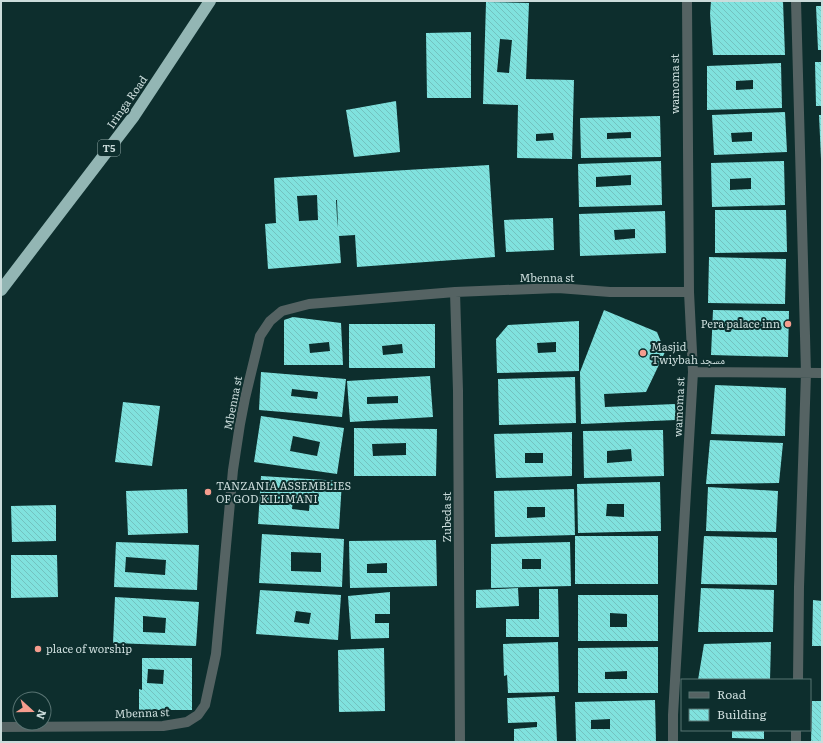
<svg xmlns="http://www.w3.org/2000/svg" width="823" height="743" font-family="Literata,'Noto Naskh Arabic',serif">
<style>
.building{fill:url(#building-back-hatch);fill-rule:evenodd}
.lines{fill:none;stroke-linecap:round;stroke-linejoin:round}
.street{stroke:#556363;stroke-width:10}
.highway{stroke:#93b6b4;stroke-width:12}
.poi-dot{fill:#f59d8e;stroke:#0d2e2d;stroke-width:1.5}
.labels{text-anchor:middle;stroke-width:4;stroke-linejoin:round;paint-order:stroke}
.shield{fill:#0d2e2d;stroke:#92a8a7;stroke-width:1}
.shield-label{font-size:10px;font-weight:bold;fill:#cbdcdb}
.street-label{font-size:11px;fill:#cbdcdb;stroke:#0d2e2d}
.poi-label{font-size:11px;fill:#cbdcdb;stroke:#0d2e2d;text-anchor:start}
</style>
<defs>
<pattern id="building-back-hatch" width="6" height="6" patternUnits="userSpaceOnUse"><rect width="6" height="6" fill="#80e2de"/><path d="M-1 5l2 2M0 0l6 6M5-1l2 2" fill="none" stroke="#73c2bf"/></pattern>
</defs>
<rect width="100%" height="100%" fill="#0d2e2d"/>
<path class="building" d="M711,1H783L785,55H713L710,14Z
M486,2L529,3L526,79L574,80L572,159L517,158L518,105L483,104ZM500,39L512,40L509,73L497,72ZM553,133L554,140L536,141V134Z
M816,6H822V50H818Z
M471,32V98H427L426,33Z
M815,62H822V106H816Z
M781,63L782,108L707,110V66ZM753,80V89L736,90V81Z
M396,101L400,152L354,157L346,110Z
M785,112L787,152L714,155L712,115ZM752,132V141L732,142L731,133Z
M819,115H822V158L821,159Z
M660,116L661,157L581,158L580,118ZM631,132V138L607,139V133Z
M661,161L662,205L579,207L578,164ZM631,175V185L596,187V177Z
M784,161L785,205L712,207L711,163ZM751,178V189L730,190V179Z
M489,165L495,257L357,267L355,235L339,236L341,263L268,269L265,224L276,223L274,178ZM317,195L318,220L299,221L297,196ZM336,200H337L338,228L337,218Z
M715,210H786L787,252L715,253Z
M665,211L666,253L580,256L579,214ZM635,229V238L615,240L614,230Z
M553,218L554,250L506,252L504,220Z
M709,257L786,259L785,304L708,303Z
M604,310L657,332L665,352L646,392L604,394L605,407L675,404L676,420L581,424L580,372Z
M713,310L789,311L788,357L711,355Z
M293,317L341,323L343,365H284V320ZM329,342L330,351L310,353L309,344Z
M579,321V371L497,373L496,339L508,325ZM556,342V352L538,353L537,343Z
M349,324H435V368H349ZM402,344L403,353L383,355L382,346Z
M261,372L346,379L342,417L259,410ZM292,389L318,392L317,399L291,396Z
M430,376L433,417L350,422L347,381ZM398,396V403L367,404V397Z
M575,377L576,423L499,425L498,379Z
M715,385L786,388L785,436L711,434Z
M123,402L160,406L152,466L115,462Z
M261,416L344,428L337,474L254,462ZM293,436L320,442L317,456L290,451Z
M354,428L437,429L436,476H354ZM406,443V455L373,456L372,444Z
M663,430L664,476L584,478L583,431ZM631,449L632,461L607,463V451Z
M572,432V476L496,478L494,434ZM525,453H543V463H525Z
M710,440L783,443L779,483L706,484Z
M261,476L342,481L339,529L258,524ZM293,498L310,499L309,511L292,509Z
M660,482L661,531L578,533L577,484ZM607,504H624V517L606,516Z
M708,487L778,491L776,532L706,531Z
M187,489L188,533L128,535L126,491Z
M574,489L575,535L495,537L494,491ZM527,507H545V517L527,518Z
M56,505V541L12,542L11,506Z
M262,534L344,539L342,587L259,583ZM291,552L321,553V572L291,571Z
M575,536H658V584H575Z
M704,536L777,538V585L701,584Z
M436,540L437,586L350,588L349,541ZM387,563V573H367V564Z
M116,542L199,545L197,590L114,587ZM126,557L166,560L165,575L125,572Z
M570,542L571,586L491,588V544ZM522,559H541V569H522Z
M11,555H57L58,597L11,598Z
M518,588L519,606L476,608V590Z
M701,588L774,590L773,632H698Z
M539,589H558L559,637H506V619H539Z
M260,590L341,595L338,640L256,634ZM296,611L311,613L309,624L294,622Z
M390,592V614H375V623H389V638L351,639L348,596Z
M578,595H658V641H578ZM610,613L627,614V627H610Z
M115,597L199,602L196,646L113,643ZM143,616L166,618L165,633L143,632Z
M813,600L822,601V646H812Z
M558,642L559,692L508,693L507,675L504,676L503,644Z
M771,642L770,680H698L704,644Z
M658,647V693H578V648ZM627,671V679H605V672Z
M384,648L385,711L339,712L338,650Z
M142,658H192V710H139V689L142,690ZM148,669L164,670L163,684L147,683Z
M555,696L557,742H514V729L537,727V722L508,723L507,698Z
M655,700L656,742H576L575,702ZM610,719V729H591V720Z
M812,701H822V742H811Z
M732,730H764V739L732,738Z"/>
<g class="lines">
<path class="street" d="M796,1L806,373L799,587L798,680
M455,292L458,391L460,742
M693,372L822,373
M1,727L163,726L187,722L198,715L205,705L216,654L233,470L240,424L245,398L260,336L270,321L282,311L309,304L455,292L558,288L610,292H689
M673,742V715L693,372L689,292L687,1
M796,742V730"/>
<path class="highway" d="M1,290L134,116L210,1"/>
</g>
<g class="poi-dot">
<circle cx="788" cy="324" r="4"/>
<circle cx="643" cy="353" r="4"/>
<circle cx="208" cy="492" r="4"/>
<circle cx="38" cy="649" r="4"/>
</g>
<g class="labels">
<rect class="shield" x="98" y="140" width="22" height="16" rx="3"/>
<g class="shield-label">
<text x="109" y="152">T5</text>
</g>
<g class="street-label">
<text transform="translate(675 84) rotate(-90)" y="4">wamoma st</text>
<text transform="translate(127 102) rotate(-55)" y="4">Iringa Road</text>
<text x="547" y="282">Mbenna st</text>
<text transform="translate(233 403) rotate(-79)" y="4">Mbenna st</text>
<text transform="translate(679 407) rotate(-87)" y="4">wamoma st</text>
<text transform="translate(447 517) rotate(-90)" y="4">Zubeda st</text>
<text transform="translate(142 713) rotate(-2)" y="4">Mbenna st</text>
</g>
<g class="poi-label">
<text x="780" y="328" text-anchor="end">Pera palace inn</text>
<text x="651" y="351">Masjid<tspan x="651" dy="13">Twiybah مسجد</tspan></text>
<text x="216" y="490">TANZANIA ASSEMBLIES<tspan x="216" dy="13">OF GOD KILIMANI</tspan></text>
<text x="46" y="653">place of worship</text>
</g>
</g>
<rect width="823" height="743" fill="none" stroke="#cbdcdb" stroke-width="4"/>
<rect x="681" y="679" width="130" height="52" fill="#0d2e2d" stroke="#597473"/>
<rect x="689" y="692" width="20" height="6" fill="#556363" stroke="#597473"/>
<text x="717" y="699" font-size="12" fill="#cbdcdb">Road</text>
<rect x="689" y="709" width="20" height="12" fill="url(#building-back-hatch)" stroke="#597473"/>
<text x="717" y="719" font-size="12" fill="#cbdcdb">Building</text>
<g transform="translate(32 711) rotate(111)"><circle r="19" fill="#0d2e2d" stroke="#597473"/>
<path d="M0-3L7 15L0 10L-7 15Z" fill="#f59d8e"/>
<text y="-6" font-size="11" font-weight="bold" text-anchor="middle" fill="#cbdcdb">N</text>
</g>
</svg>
